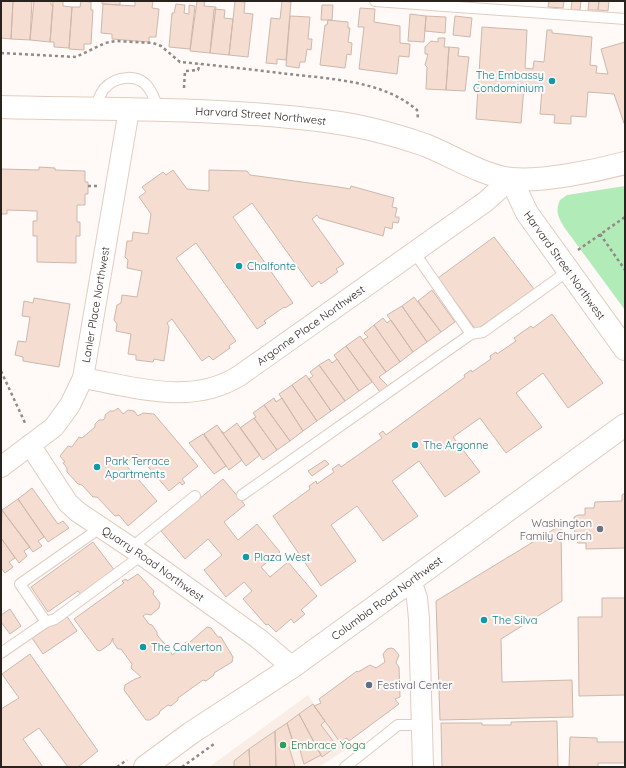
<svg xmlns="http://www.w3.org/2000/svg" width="626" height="768" font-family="Quicksand,sans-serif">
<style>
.built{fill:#f9ede6}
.green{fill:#b1ebb8}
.building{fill:#f5ded1;stroke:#cdb8ab}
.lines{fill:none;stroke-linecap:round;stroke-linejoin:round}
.lane-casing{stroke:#e2ccbf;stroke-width:12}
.street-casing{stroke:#e2ccbf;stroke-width:22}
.secondary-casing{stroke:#e2ccbf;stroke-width:24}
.path{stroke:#918a87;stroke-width:2.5;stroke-dasharray:3 3;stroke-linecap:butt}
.lane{stroke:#fff;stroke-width:10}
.street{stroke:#fff;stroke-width:20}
.secondary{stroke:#fff;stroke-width:22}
.culture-dot{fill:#0f9aa8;stroke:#fffaf8;stroke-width:1.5}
.worship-dot{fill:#6b7280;stroke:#fffaf8;stroke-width:1.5}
.service-dot{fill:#5c6f8a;stroke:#fffaf8;stroke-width:1.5}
.leisure-dot{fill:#2e9e5b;stroke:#fffaf8;stroke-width:1.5}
.labels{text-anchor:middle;stroke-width:4;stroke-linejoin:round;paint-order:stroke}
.culture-label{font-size:11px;fill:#0d838f;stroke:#fffaf8;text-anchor:start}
.street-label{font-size:11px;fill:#2a221d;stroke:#fffaf8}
.worship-label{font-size:11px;fill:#5b616d;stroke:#fffaf8;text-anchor:end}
.service-label{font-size:11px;fill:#4e5e75;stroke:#fffaf8;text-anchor:start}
.leisure-label{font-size:11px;fill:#27864d;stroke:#fffaf8;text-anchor:start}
</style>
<rect width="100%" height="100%" fill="#fffaf8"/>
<path class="built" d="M308,695L345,750L319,767H209Z"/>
<path class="green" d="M625,186V310L564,227C558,217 555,211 560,200L567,195Z"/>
<path class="building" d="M1,1H13L11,39L1,38Z
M13,1H32L30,40L11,39Z
M34,1H51V5H53L50,42L30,40Z
M53,1H63V6L72,7L69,48L54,47V42H50Z
M81,1L91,2V10H93L91,44H84V50L69,49L72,7H80Z
M102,1H120V5L102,4Z
M135,1H153L152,8L159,9L156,37H149V42L112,39V34L101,33L103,4L135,6Z
M197,1H205L204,6L216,7L210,53L190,51Z
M235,1L245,2L244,13L253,14L248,57L229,55Z
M282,1L291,2L286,60L277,59V64L266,63L271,18L280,19Z
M549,1H564L563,8L548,7Z
M572,1H581L580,10H571Z
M589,1H599L598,10H588Z
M599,1H609L608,11L598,10Z
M176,4L185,5L184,13L189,14V5L195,6L190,49L169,47L172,13H174Z
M322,5H333L332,20H321Z
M360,8L375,9L374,22L400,26V43L410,44L409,57L399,56L397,74L359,69L364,27H358Z
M214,9L225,10L224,18L233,19L229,55L210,53Z
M410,14L426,16L424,42L408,41Z
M290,16L310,17L308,39H312L311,50L307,49L305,62H300L299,68L286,66Z
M426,16L446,17L445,33L425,31Z
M455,16L472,18L470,37L453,35Z
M328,20L348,22V28H350L348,42L352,43L351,55L347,54L345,68L320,65L325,25H327Z
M482,27L527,30L525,68L533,69L534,61L544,62L547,30H552V33L592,37L590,65L597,66L596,73L608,74L601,49L625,42V126L614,94L588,92L586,117L571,116V124L554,123L555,115L540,114L542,89L524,87L521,123L476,119Z
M438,38H445L444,47H449L446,90L426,89L427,67L425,65L428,54H425V47L431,41L438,42Z
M449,47L459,48L458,56L469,57L465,91L446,90Z
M39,167L55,168V170L85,171V182H88V194H85V205H77V222H80V236H76V263L37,262V236H33V221H37V211L7,210V214H1V169L39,170Z
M173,170L187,189L209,191V170L247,171L250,175L339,187L350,189L351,186L394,198L392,207L397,208L395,217H399V220L398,223L393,222L392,229L385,227L383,236L319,218L317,215L312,219L344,264L336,269L338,272L321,284L319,281L312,287L252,203L233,217L293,303L285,308L284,307L264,321L266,323L257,329L196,243L176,258L236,341L229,346L230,348L213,360L209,356L202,361L172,319L167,323L169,327L164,361L154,359L153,362L136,360V355L128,354L131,334L116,331L117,324L114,320L117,305L121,303L122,295L137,297L142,271L127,268L128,260L125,257L127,241H132L133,232L148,234L151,214L139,197L146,192L142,187L163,172L166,175Z
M494,237L534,289L476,330L438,278Z
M432,290L455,322L441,332L418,301Z
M414,297L441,332L427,342L402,306Z
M34,298L70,304L59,367L23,361V357L15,355L18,341L26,342L30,317L22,316L24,301L33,303Z
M402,306L427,342L413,352L387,315Z
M552,314L603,383L568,408L543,373L516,393L542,427L506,453L480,418L453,437L480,472L445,497L419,461L392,481L418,516L383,541L357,506L331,525L356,561L321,586L273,516L310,489L309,486L316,481L317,484L334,472L332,469L339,464L341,467L382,438L379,434L383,431L386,435L465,377L464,375L471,370L472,372L491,359L490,356L496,352L497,354L516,341L514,338L531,326L533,328Z
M383,318L387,323L391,320L413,352L400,362L374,325Z
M374,325L400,362L386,372L363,340L368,337L364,333Z
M360,336L386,372L379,377L388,386L380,392L346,346Z
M346,346L372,382L359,391L334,355Z
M329,359L332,363L337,359L359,391L345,401L319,365Z
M319,365L345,401L331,411L309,379L313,376L310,372Z
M306,375L331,411L317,421L292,385Z
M292,385L317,421L303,431L279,394Z
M274,398L276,402L282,398L303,431L290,441L264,405Z
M264,405L290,441L277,450L254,418L256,417L253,413Z
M118,408L123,414L128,410L134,411L138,416L143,413L154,414L198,466L182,479L185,483L182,485L180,482L169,491L137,454L125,464L157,501L128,526L119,515L115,516L97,497H93L82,485L78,484L67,472V468L63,463L65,462L60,456L68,446L72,447L79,437L82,438L95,427V424L99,420H103L105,418V415L110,411H114Z
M254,418L277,450L263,460L240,428Z
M237,423L260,455L246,466L221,431L224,433Z
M217,425L242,460L229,470L204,434Z
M203,434L226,466L214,474L189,443Z
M325,460L329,464L312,476L308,471Z
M223,479L245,505L224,522L238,540L257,524L280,552L261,567L270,577L288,562L317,596L301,610L305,614L294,623L291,619L276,632L268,624L266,625L243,599L252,591L244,582L226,597L204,570L222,555L208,539L185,559L161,531Z
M32,488L58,524L63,521L69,528L48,542L18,499Z
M625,493V548L586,549V543H578L575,540L574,517L578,515H585V508H594L595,502L622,501V495Z
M18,499L44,537L38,541L42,546L33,552L2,510Z
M2,510L30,547L24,551L27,556L19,563L1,538Z
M561,525L562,601L501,639L502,682L572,680L573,717L440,720L436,601Z
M1,538L15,558L9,562L13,567L5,573L1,568Z
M93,542L115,571L81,595L78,591L48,612L31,587Z
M138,574L154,591L153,594L160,603L159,608L151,615L146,614L143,616L149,624L152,625L157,632V635L170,650L172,655L179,650L180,647L186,642H190L207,627L211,628L218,637H221L233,657L232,662L214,673V675L206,681L203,680L178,698V700L171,706L168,705L160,711L159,714L150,720H146L124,690L125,685L135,679L141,677L131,668L132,664L121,649H118L113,642V638L110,644L100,651L97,650L74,619L124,583L122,581L126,579L127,581Z
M602,598H625V695L579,696L578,617H602Z
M10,609L21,626L10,634L1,622V615Z
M66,615L77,631L43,654L32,638Z
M391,648L394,649L399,655L396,663L399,667L400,697L395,699L399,704L349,741L347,738L340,742L314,706L321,703L319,699L357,671L358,672L370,665L376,668L385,662L383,654L387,649Z
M30,654L98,751L78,767H68L39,728L23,739L43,767H1V709L19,698L2,674Z
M313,704L325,721L321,725L337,746L322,757L299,714Z
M299,714L321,755L304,764L297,740L293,742L287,723Z
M557,721L558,767H442L441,723H482V725H511V722Z
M287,723L294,745L289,747L295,767H276L275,731Z
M275,731L276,767H250L249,749Z
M570,737L597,738V742H625V763H598V767H569Z
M249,749L250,767H234V761Z"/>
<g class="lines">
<defs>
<path id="lane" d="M375,1L625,19
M94,109C97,103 100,94 104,89C116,75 140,73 150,90C154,96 156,104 159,110
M471,334L483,332L568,271
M242,495L471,334L414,252
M131,548L195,496
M46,622L20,584L100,528
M1,653L46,622L55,619L142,555
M345,767L398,725H422"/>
<g id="street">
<path id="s1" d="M83,378C135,387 191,406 239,376L485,202L511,179"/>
<path id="s2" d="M30,445L68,503L78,512L142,555L259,639L292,667"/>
<path id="s3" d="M1,467L54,427L70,405L83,378L129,110"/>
<path d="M411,581L417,598L419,619L423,767"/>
</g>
<g id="secondary">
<path id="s4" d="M1,107C112,110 223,107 332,122C363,126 396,135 425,145C453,156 481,175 511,179C542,182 595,171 625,163"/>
<path id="s5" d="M511,179L527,213L625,349"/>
<path id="s6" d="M145,767L191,733L292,667L625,425"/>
</g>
</defs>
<use href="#lane" class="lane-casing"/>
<use href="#street" class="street-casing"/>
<use href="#secondary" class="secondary-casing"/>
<path class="path" d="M1,53L76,57L105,43L116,41L153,43L161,46L180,62C213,65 247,69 280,73C326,79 381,79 417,110L418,118
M184,88L185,71L198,70L200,64
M88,186H98
M600,234L625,270
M578,250L625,217
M1,371L26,425
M117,767L127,760
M182,767L214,744"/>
<use href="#lane" class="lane"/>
<use href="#street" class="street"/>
<use href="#secondary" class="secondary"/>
</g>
<g class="culture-dot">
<circle cx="552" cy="81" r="4"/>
<circle cx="239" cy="266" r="4"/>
<circle cx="415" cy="445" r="4"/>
<circle cx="97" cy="467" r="4"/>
<circle cx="246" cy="557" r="4"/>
<circle cx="484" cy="620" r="4"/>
<circle cx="143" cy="647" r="4"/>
</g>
<circle class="worship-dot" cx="600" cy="529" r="4"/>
<circle class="service-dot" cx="369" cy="685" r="4"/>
<circle class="leisure-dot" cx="283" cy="745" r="4"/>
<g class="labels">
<g class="culture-label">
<text x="544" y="79" text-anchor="end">The Embassy<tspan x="544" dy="13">Condominium</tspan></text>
<text x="247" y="270">Chalfonte</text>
<text x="423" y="449">The Argonne</text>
<text x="105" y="465">Park Terrace<tspan x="105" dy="13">Apartments</tspan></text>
<text x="254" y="561">Plaza West</text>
<text x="492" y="624">The Silva</text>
<text x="151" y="651">The Calverton</text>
</g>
<g class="street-label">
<text dy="4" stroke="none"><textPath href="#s4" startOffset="260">Harvard Street Northwest</textPath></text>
<text dy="4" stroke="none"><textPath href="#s5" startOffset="102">Harvard Street Northwest</textPath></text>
<text dy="4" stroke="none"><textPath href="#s3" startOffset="198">Lanier Place Northwest</textPath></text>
<text dy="4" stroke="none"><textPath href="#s1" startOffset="248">Argonne Place Northwest</textPath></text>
<text dy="4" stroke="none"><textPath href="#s2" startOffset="174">Quarry Road Northwest</textPath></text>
<text dy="4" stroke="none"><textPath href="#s6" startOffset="295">Columbia Road Northwest</textPath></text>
</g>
<g class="worship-label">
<text x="592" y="527">Washington<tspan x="592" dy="13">Family Church</tspan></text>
</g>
<g class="service-label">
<text x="377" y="689">Festival Center</text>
</g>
<g class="leisure-label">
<text x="291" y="749">Embrace Yoga</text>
</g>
</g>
<rect width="626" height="768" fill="none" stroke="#2a221d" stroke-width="4"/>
</svg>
